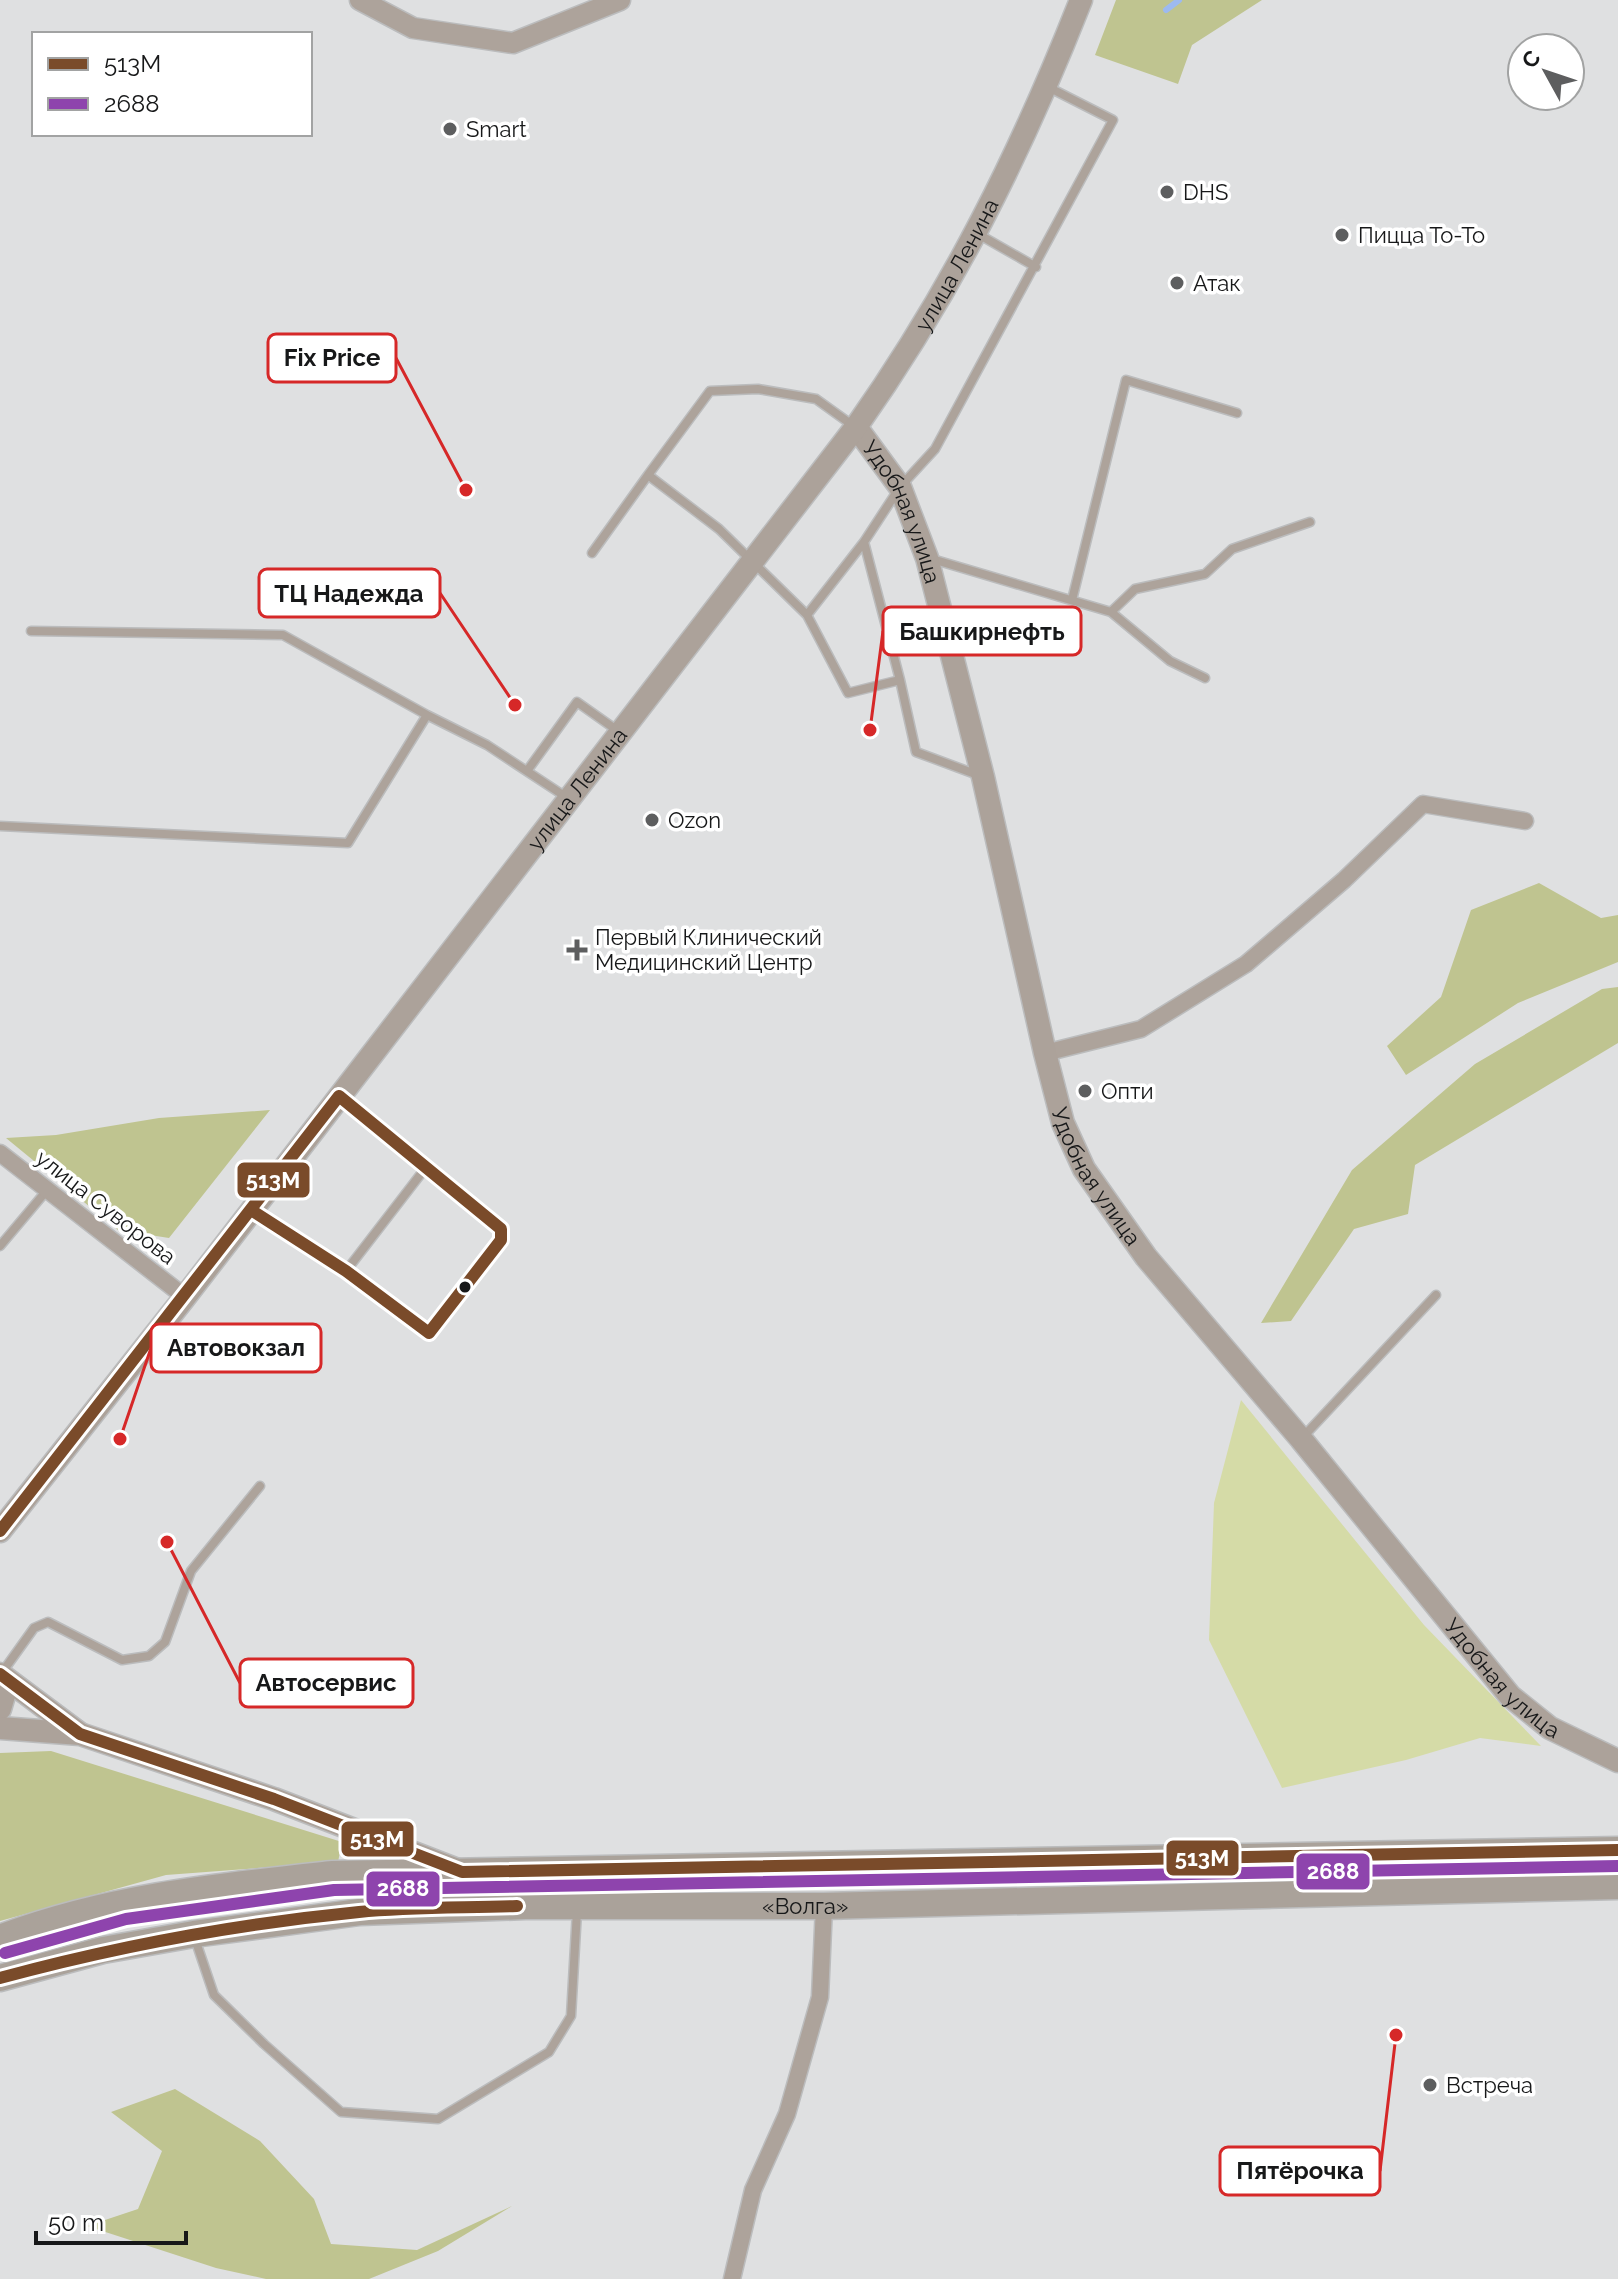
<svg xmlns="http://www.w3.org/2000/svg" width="1618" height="2279" font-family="Raleway,sans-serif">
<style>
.green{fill:#d5dba7}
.forest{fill:#bfc490}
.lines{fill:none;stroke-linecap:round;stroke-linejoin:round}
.stream{stroke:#9dbaf0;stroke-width:6}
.service-casing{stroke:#bbbcbd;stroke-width:11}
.minor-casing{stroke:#bbbcbd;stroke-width:19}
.tertiary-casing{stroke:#bbbcbd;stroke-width:23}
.secondary-casing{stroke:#bbbcbd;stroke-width:25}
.trunk-casing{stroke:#bbbcbd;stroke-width:29}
.service{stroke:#ada39b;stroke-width:8}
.minor{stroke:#ada39b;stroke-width:16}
.tertiary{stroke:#ada39b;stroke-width:20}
.secondary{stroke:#aca29a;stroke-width:22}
.trunk{stroke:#aaa29a;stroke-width:26}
.bus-1-casing{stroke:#fff;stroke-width:18}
.bus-2-casing{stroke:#fff;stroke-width:18}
.bus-1{stroke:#7a4b2a;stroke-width:12}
.bus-2{stroke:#8e44ad;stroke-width:12}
.poi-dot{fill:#5d5e5f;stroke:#fff;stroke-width:3}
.bus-dot{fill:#171819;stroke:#fff;stroke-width:3}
.labels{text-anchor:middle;stroke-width:7;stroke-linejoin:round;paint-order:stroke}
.poi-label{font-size:22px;fill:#171819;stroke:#fff;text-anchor:start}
.street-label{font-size:22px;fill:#171819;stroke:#fff}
.leader{fill:none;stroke:#d62828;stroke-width:3}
.callout-dot{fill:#d62828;stroke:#fff;stroke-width:3}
.callout{fill:#fff;stroke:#d62828;stroke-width:3}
.callout-label{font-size:24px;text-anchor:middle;font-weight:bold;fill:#171819}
.line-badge{stroke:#fff;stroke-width:3}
.badge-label{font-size:22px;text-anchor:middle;font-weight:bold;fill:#fff}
</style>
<rect width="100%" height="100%" fill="#dfe0e1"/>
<path class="green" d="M1241,1400L1424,1625L1541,1746L1480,1738L1406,1760L1282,1788L1209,1640L1214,1503Z"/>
<path class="forest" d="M1116,0H1262L1192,45L1178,84L1095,55Z
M1539,883L1601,918L1618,915V962L1518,1003L1406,1075L1387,1046L1441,997L1471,910Z
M1618,987V1043L1415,1165L1408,1214L1354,1229L1291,1321L1261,1323L1352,1170L1475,1064L1602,989Z
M270,1110L169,1238L118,1230L6,1138L56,1135L159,1118Z
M51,1751L342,1842L338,1862L166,1875L0,1921V1753Z
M175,2089L260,2141L314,2199L331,2244L417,2250L512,2206L438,2251L369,2279H266L216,2268L87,2226L138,2209L162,2151L111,2112Z"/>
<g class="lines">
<path class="stream" d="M1166,10L1179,0"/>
<defs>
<path id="service" d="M978,234L1036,267
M855,427L816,399L758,389L710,391L648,475L719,529L807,615L848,693L900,680L916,752L978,775
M592,553L648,475
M932,559L1111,612L1170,661L1205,678
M1072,600L1126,380L1237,413
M1111,612L1135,589L1205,574L1232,549L1310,522
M807,615L864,542
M31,631L283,635L427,715
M900,680L864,542L900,487L935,449L1113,120L1048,87
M527,771L577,702L618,731
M0,826L348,843L427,715L487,745L566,797
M254,1212L346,1271L429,1333C447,1310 501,1255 501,1229L340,1096
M0,1246L48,1189
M346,1271L427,1166
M1303,1437L1436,1295
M1,1674L34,1628L48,1622L122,1660L149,1656L165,1642L191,1571L260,1486
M195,1939L214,1995L264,2044L341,2112L438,2119L549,2052L571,2016L577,1911"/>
<path id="minor" d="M1045,1053L1141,1029L1246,964L1344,880L1423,804L1525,821
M0,1153L185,1297
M732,2279L753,2190L787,2114L820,1997L824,1906"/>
<path id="tertiary" d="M360,0L413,28L513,43L620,0"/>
<g id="secondary">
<path id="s1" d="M856,427L900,487L927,558L983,777L1045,1053L1063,1123L1084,1169L1146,1257L1301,1439L1510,1696L1550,1728L1618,1761"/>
<path id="s2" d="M0,1531L185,1297L856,427C952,291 1020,155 1081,0"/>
<path d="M0,1674L79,1733"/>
<path d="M0,1709L5,1692L1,1675"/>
<path d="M0,1728L80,1734L274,1799L455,1869"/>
</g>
<g id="trunk">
<path d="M0,1938C106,1897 221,1886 333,1874L1618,1850"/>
<path id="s3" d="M0,1978L103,1950L194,1934L360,1912L525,1906H824L1618,1886"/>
</g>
</defs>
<use href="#service" class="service-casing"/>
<use href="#minor" class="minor-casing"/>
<use href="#tertiary" class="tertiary-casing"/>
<use href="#secondary" class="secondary-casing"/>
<use href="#trunk" class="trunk-casing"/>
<use href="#service" class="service"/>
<use href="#minor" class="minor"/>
<use href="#tertiary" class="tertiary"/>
<use href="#secondary" class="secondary"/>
<use href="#trunk" class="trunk"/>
<defs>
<path id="bus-1" d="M251,1210L346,1271L429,1333
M0,1531L339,1096L501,1229V1240L429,1333
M0,1674L80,1734L274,1799L462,1872L1618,1850
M0,1978C118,1946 237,1924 359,1912C411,1907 465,1908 517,1906"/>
<path id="bus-2" d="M5,1953L126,1919L334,1890L1618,1866"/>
</defs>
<use href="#bus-1" class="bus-1-casing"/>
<use href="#bus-2" class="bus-2-casing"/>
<use href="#bus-1" class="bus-1"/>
<use href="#bus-2" class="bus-2"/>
</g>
<g class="poi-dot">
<circle cx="450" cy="129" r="8"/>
<circle cx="1167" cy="192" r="8"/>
<circle cx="1342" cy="235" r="8"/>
<circle cx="1177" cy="283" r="8"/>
<circle cx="652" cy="820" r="8"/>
<path d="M573 938h8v8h8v8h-8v8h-8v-8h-8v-8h8z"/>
<circle cx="1085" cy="1091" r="8"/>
<circle cx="1430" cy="2085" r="8"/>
</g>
<circle class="bus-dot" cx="465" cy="1287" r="7"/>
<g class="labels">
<g class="poi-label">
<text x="466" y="137">Smart</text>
<text x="1183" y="200">DHS</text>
<text x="1358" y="243">Пицца То-То</text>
<text x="1193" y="291">Атак</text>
<text x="668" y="828">Ozon</text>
<text x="595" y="945">Первый Клинический<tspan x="595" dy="25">Медицинский Центр</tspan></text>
<text x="1101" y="1099">Опти</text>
<text x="1446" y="2093">Встреча</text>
</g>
<g class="street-label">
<text dy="8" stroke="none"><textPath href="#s2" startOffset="1588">улица Ленина</textPath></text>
<text dy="8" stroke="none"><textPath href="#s1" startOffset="98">Удобная улица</textPath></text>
<text dy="8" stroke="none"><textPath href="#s2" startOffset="940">улица Ленина</textPath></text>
<text dy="8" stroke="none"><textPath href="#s1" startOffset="794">Удобная улица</textPath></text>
<text transform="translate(106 1207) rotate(38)" y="8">улица Суворова</text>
<text dy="8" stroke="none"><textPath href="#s1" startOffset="1442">Удобная улица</textPath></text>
<text dy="8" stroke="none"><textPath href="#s3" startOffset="812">«Волга»</textPath></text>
</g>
</g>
<path class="leader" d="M466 490L396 358M515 705L440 593M870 730L883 631M120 1439L151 1348M167 1542L240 1683M1396 2035L1380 2171"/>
<g class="callout-dot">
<circle cx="466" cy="490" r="8"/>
<circle cx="515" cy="705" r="8"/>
<circle cx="870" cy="730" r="8"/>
<circle cx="120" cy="1439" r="8"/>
<circle cx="167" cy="1542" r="8"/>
<circle cx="1396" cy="2035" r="8"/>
</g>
<g class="callout">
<rect x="268" y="334" width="128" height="48" rx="8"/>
<rect x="259" y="569" width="181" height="48" rx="8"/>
<rect x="883" y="607" width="198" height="48" rx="8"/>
<rect x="151" y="1324" width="170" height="48" rx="8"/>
<rect x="240" y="1659" width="173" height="48" rx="8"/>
<rect x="1220" y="2147" width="160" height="48" rx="8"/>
</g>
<g class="callout-label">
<text x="332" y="366">Fix Price</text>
<text x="349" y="602">ТЦ Надежда</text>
<text x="982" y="640">Башкирнефть</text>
<text x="236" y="1356">Автовокзал</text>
<text x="326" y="1691">Автосервис</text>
<text x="1300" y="2179">Пятёрочка</text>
</g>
<g class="line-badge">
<rect x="236" y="1161" width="75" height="38" rx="8" fill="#7a4b2a"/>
<rect x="340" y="1820" width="75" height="38" rx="8" fill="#7a4b2a"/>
<rect x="1165" y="1839" width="75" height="38" rx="8" fill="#7a4b2a"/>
<rect x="1295" y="1852" width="76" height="39" rx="8" fill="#8e44ad"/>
<rect x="365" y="1870" width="76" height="38" rx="8" fill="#8e44ad"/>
</g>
<g class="badge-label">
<text x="273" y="1188">513М</text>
<text x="377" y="1847">513М</text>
<text x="1202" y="1866">513М</text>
<text x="1333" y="1879">2688</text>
<text x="403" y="1896">2688</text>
</g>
<rect x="32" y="32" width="280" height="104" fill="#ffffff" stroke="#a2a3a3" stroke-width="2"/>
<rect x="48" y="58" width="40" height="12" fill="#7a4b2a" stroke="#a2a3a3" stroke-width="2"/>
<text x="104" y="72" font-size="24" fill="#171819">513М</text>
<rect x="48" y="98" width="40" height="12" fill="#8e44ad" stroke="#a2a3a3" stroke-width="2"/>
<text x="104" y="112" font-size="24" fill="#171819">2688</text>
<g transform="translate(1546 72) rotate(310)"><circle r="38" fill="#ffffff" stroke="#a2a3a3" stroke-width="2"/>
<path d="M0-6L14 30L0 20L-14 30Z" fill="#5d5e5f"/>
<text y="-12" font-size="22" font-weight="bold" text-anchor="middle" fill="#171819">С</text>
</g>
<path d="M36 2231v12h150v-12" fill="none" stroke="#171819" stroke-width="4"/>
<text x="48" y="2231" font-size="24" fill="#171819" stroke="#ffffff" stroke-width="6" paint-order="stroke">50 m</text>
</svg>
